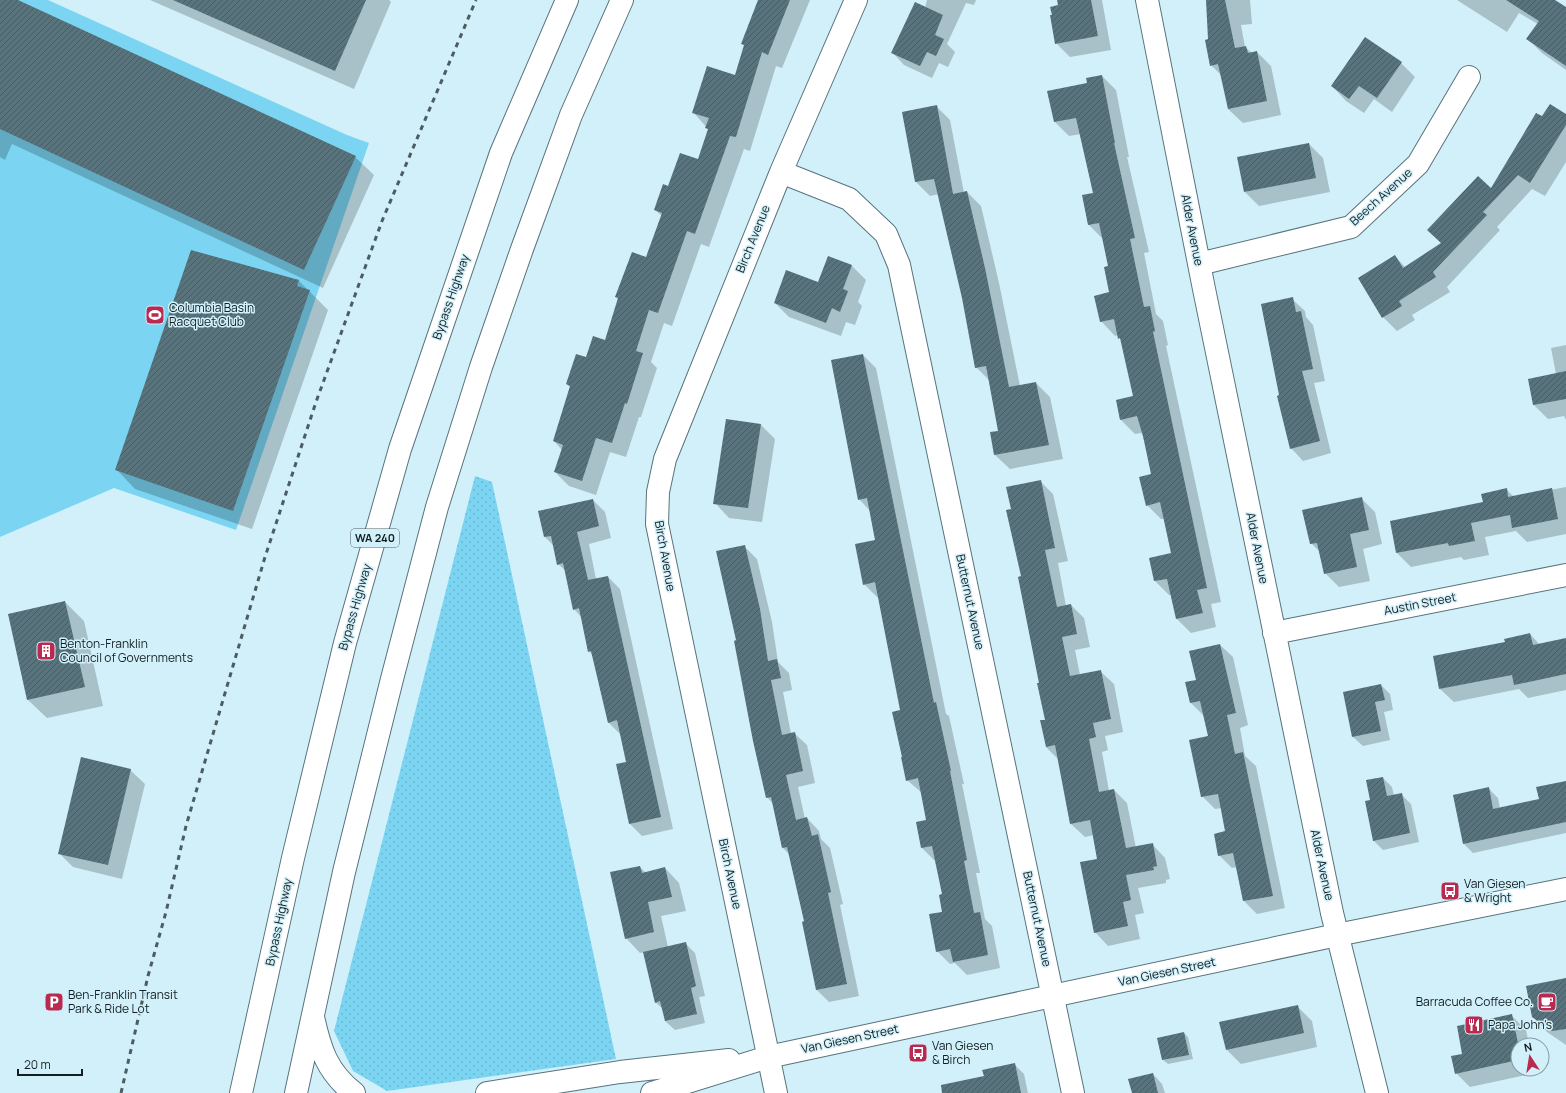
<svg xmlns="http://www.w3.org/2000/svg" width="1566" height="1093" font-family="Manrope,sans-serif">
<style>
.green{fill:url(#green-dots)}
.pitch{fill:#7bd5f2}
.shadow{fill:#0003}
.building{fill:url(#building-hatch)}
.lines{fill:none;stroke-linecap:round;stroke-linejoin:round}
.minor-casing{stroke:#58737c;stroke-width:24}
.major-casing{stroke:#58737c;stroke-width:24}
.highway-casing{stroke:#58737c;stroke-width:24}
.minor{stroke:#fff;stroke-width:22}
.major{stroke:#fff;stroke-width:22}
.highway{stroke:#fff;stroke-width:22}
.rail{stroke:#4c5d62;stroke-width:3;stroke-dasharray:5 5;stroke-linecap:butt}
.labels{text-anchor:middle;stroke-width:3;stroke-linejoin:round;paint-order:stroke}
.shield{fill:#d2f0fa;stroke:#4c5d62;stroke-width:1}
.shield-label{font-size:11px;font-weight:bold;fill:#131e21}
.street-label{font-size:12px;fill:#131e21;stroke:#d2f0fa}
.poi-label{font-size:12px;fill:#131e21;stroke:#d2f0fa;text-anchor:start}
</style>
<defs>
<pattern id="green-dots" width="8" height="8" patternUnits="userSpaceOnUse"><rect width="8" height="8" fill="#7bd5f2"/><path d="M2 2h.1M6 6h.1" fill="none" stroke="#69b6cf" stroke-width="1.8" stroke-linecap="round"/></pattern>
<pattern id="building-hatch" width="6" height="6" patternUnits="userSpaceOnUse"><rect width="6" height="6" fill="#58737c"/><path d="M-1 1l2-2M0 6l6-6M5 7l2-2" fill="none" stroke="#485e65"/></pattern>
</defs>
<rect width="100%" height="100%" fill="#d2f0fa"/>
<path class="green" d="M475,476L492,482L616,1059L387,1091L353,1071L334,1031Z"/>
<path class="pitch" d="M0,0H48L347,135L369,143L236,530L114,488L0,537Z"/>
<path class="shadow" d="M0,0H15L355,157L374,175L323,288L12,144L5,160L0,157Z
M150,0H389L391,2L354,89Z
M759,0H810L782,68L776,66L750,151L744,149L709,247L701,244L672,326L664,323L651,362L657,368L641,417H639L626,457L610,452L596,495L569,486L555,472L562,450L554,441L571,388L567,384L587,359L606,341L619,300L616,297L646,259L662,216L655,210L669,187L698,161L709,130L693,112L736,76L745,46L742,43Z
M927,0H976L974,5L966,3L947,44L955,52L948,67L939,63L932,78L904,65L893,53L925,8Z
M1058,0H1102L1111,50L1070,57L1056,43L1053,16L1059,6Z
M1207,0H1250L1252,24L1241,25L1245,47L1252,53L1257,52L1271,66L1281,115L1243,123L1228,109L1222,76L1211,65Z
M1457,0H1552L1566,9V70L1542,53L1528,39L1538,24L1519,13L1507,32Z
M1401,63L1415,77L1392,112L1374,99L1364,113L1346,101L1332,86Z
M1102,76L1116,90L1129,157H1127L1149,252L1144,253L1156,314L1163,321L1168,345L1166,346L1221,602L1211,604L1216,627L1191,633L1177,619L1172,595H1169L1155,581L1150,559L1172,554L1164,519H1161L1147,505L1153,475L1142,433L1135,434L1121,420L1117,400L1134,396L1122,341L1118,335L1115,336L1101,321L1110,293L1109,266L1103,239L1089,225L1083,196L1094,194L1081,134L1069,136L1055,122L1088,84Z
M936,106L950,120L964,193L967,192L981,206L999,283L1020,386L1036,383L1050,397L1063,459L1010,469L995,455L999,431L990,381L976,367L963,298L939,194L930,196L916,182L903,112Z
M1566,115V162L1545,196L1532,189L1497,227L1500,230L1447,287L1450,292L1412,315L1415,320L1397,331L1383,317L1395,256L1405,267L1442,244L1491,189L1542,118Z
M1309,144L1323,158L1330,192L1259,206L1245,192Z
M191,252L299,281L328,310L252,529L135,489L117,470Z
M852,266L866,280L858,302L862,306L855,325L846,322L841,336L789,317L775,303Z
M1292,299L1305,311L1306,317L1313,325L1325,381L1314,383L1331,453L1303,461L1291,448L1280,396Z
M1566,345V420L1564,416L1548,419L1534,405L1556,374L1551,348Z
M863,355L876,368L946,714L949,716L964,784H962L980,873H976L985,919L992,926L1000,968L967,975L955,963L950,964L937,951L944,913L943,895L935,861L922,848L917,823L927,821L922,793L907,780L901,711L879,597H877L864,584L877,541L871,512L859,499Z
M760,424L775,439L762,522L729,518L715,503Z
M1040,481L1053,494L1068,561L1058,563L1066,606L1071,605L1084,618L1090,647L1075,650L1080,675L1100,671L1114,684L1123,732L1105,736L1108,750L1102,752L1109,791L1114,790L1127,803L1136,848L1152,844L1165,858L1170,879L1166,880V883L1138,888L1144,913L1135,915L1140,939L1108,946L1095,932L1098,859L1094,835L1085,837L1071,824L1058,759L1046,747V720L1019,578L1022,577L1012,509Z
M1566,487V534L1527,542L1516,531L1485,537L1489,555L1464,560L1461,557L1411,567L1397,553L1507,490L1514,497Z
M1361,498L1375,512L1382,544L1363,549L1370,581L1339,587L1325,573L1320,552L1311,543Z
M593,500L605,512L611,538L589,544L596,579L608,577L620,589L673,829L642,836L630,824L628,763L621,735L608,722L593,656L589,651L582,618L574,609L566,571L558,564L554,546L545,537Z
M744,546L757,559L772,622L778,662L789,673L792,690L783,692L791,734L794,733L807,745L815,783L798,787L805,819L807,818L819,831L821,839L830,848L843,904L840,905L859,996L829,1002L817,990L805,922L790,855L783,848L773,804L767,797L738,641Z
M65,602L84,621L103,706L47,718L28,700Z
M1530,634L1540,645L1566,639V690L1528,698L1519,689L1454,702L1440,689L1506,643Z
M1220,645L1233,657L1248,725L1240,728L1245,756L1256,766L1285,908L1257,914L1244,901L1237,867L1232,868L1219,855L1226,832L1222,808L1215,809L1202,796L1209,737L1204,716L1191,703L1197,681Z
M1381,685L1390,694L1393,710L1384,712L1390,740L1363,746L1353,737Z
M130,770L145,784L122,879L73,867L59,853Z
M1383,778L1392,787L1394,796L1402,795L1411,804L1419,842L1383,850L1374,841L1372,801Z
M1566,782V833L1473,853L1464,844L1454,796L1488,788L1498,798L1500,809L1540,800Z
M640,867L646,873L665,868L679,883L686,911L661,916L668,947L685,943L695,953L705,996L699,997L705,1023L675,1030L665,1021L663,1009L655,1002L644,952L640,953L626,938Z
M1566,979V1045L1547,1032L1533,1017Z
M1297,1006L1312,1021L1317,1047L1241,1064L1227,1050Z
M1511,1015L1526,1030L1529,1045H1518V1069H1534L1535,1073L1470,1087L1456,1073L1464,1054Z
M1184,1033L1188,1037L1193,1059L1168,1064L1163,1060L1158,1038Z
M1014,1064L1024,1074L1028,1093H949Z
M1153,1074L1162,1084L1165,1093H1133Z"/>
<path class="building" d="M0,0H18L356,156L304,270L0,129Z
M173,0H366L335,71Z
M758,0H790L768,55L762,52L736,137L730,136L695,234L687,231L658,313L649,310L636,351L643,353L627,404L625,403L612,443L596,438L582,481L554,472L563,445L553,441L570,386L566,384L576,354L586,357L593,336L605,340L618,298L615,297L632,252L646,257L662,213L654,210L663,184L668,186L680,153L698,159L708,129L705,128L709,118L692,113L707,66L735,75L744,45L741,44Z
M1057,0H1091L1098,36L1055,44L1050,15H1052L1050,7L1058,5Z
M1206,0H1225L1235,48L1246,46L1248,53L1257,51L1267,101L1228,109L1218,64L1210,66L1205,40L1208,39Z
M1506,0H1555L1566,7V66L1526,39L1539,21Z
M915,2L943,15L935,35L944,39L936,56L927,52L920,66L891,53Z
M1365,37L1402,62L1377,98L1359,86L1349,99L1331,86Z
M1102,75L1115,143H1114L1135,238L1130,239L1144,307L1150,306L1155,331L1153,332L1207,588L1197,590L1203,613L1176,619L1167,579L1154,581L1149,558L1171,553L1160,502L1146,506L1139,477L1151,474L1143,436L1137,416L1120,420L1116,400L1133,396L1120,338L1118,339L1114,319L1100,322L1094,296L1109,292L1104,267L1108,266L1099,223L1088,225L1082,195L1093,193L1076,118L1054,122L1047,91L1087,83L1086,78Z
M1550,104L1566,114V125L1530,183L1518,175L1483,212L1487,215L1433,272L1436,277L1399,301L1402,306L1382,318L1358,278L1395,255L1403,268L1441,243L1427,230L1478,176L1491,188L1536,113L1542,116Z
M937,105L953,194L967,191L985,268L1009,387L1036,382L1049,445L994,455L990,432L998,431L986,366L975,368L962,298L934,179L915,182L902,112Z
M1309,143L1316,178L1244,192L1237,157Z
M191,250L299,280L297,286L310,290L233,511L115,470Z
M828,256L852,265L843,289L848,291L840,312L832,308L826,323L774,303L786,270L818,282Z
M1293,297L1296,312L1301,311L1313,369L1302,371L1320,441L1290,449L1277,396L1279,395L1261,304Z
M863,354L934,703L936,702L951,771H950L967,860L964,861L974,913L980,912L988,955L953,962L950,949L936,952L929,914L942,912L939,895L942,894L932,846L921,848L916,822L926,820L918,778L906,781L901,757H902L892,712L900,710L875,582L863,585L855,544L875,540L867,498L858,500L831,360Z
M1566,371V399L1533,405L1528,379Z
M726,419L761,424L748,508L713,504Z
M1041,480L1055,548L1045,550L1057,607L1071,604L1077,634L1062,637L1070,676L1101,670L1111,719L1093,723L1096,737L1089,739L1099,792L1114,789L1126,848L1153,843L1157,866L1153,867L1154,870L1126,875L1131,900L1123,902L1128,926L1094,933L1080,862L1097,859L1090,820L1070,824L1055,745L1046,747L1040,720H1045L1037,683H1039L1018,577L1021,576L1006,510L1011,509L1006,487Z
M1507,488L1508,497L1552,488L1558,519L1512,528L1510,515L1471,523L1475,541L1449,546L1448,543L1396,553L1390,521L1483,502L1481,494Z
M1362,497L1369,530L1350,534L1357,567L1324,574L1317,543L1310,544L1302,510Z
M593,499L599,526L577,532L588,580L608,576L661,817L629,824L616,764L626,762L617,720L608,723L591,651L588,652L579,608L573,610L563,563L557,565L551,536L544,537L538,511Z
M745,545L760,609L768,661L777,659L781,678L771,680L782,735L795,732L803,771L786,775L796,820L807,817L812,836L818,834L831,892L828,893L847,984L816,990L802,922L804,921L787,847L782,848L771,797L766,798L753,741L734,641L736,640L716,551Z
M65,601L85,687L27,700L8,614Z
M1530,633L1533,645L1566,638V674L1514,685L1512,675L1439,689L1433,656L1505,642L1504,639Z
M1220,644L1236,713L1227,715L1235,754L1243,752L1273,896L1243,901L1233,853L1218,856L1214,834L1225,831L1218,794L1201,797L1189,740L1208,736L1200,701L1190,703L1185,682L1196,680L1189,651Z
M1381,684L1385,700L1375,702L1381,731L1352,737L1343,692Z
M81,757L131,769L108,865L58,854Z
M1383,777L1387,796L1402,793L1410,833L1373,841L1365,801L1370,800L1366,780Z
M1566,781V822L1463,844L1453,795L1489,787L1493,809L1539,799L1536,787Z
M640,866L642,873L665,867L672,897L648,902L654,932L625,939L610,872Z
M686,942L696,986L691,988L697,1014L665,1021L660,1001L655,1003L643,952Z
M1566,978V1029L1552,1031L1532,1017L1526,986Z
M1298,1005L1304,1033L1226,1050L1219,1022Z
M1512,1014L1518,1043V1060L1455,1074L1451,1056L1462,1054L1457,1026Z
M1184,1032L1189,1055L1162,1060L1157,1038Z
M1015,1063L1021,1093H942L941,1085L984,1076L982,1070Z
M1153,1073L1158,1093H1132L1128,1079Z"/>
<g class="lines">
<defs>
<path id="minor" d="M1147,0L1204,289L1332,913L1377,1093
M781,172L849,199L886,234L899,265L1073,1093
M1199,264L1351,227L1418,164L1469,77
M1274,633L1566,575
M776,1093L657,524L658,492L665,459L781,172L856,0"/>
<path id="major" d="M487,1093L620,1072L729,1060
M652,1093L768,1057L1337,935L1566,889"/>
<path id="highway" d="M313,1017C320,1049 327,1072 354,1093
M241,1093L293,858L345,643L400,449L501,153L567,0
M296,1093L344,872L392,679L437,507L481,367L522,249L571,115L622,0"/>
</defs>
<use href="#minor" class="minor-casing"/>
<use href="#major" class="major-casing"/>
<use href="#highway" class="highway-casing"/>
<use href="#minor" class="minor"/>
<use href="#major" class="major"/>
<use href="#highway" class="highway"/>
<path class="rail" d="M121,1093L148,976L166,912L186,826L265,557L316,402L382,221L476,0"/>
</g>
<defs>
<symbol id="stadium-square" viewBox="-11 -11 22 22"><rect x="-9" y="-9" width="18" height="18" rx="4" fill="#ba2a50" stroke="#d2f0fa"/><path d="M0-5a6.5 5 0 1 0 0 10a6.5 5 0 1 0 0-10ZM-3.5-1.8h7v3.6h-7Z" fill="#fff"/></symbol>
<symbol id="building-square" viewBox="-11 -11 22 22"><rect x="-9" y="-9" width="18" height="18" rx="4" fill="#ba2a50" stroke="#d2f0fa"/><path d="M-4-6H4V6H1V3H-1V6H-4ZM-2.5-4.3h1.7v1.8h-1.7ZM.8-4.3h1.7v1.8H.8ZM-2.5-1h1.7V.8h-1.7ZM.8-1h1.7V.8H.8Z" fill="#fff"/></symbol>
<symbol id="bus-square" viewBox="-11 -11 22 22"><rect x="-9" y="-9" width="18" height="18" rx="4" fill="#ba2a50" stroke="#d2f0fa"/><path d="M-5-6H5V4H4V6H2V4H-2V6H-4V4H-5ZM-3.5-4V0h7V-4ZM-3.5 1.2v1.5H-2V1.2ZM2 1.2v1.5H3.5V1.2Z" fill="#fff"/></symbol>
<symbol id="parking-square" viewBox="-11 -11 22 22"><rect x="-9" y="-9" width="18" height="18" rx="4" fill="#ba2a50" stroke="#d2f0fa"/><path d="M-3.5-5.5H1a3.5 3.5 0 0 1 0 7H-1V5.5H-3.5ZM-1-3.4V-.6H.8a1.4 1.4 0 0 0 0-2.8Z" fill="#fff"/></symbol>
<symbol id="cafe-square" viewBox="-11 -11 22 22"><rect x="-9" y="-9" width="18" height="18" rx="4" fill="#ba2a50" stroke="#d2f0fa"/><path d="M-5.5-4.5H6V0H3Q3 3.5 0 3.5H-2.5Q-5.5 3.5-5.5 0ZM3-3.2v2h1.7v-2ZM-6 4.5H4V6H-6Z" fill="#fff"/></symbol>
<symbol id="restaurant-square" viewBox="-11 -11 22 22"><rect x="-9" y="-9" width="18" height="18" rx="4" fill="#ba2a50" stroke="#d2f0fa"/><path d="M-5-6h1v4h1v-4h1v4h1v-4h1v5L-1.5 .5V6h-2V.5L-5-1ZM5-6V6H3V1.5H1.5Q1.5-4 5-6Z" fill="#fff"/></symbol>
</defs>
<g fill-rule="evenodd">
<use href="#stadium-square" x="144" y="304" width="22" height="22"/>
<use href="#building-square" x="35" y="640" width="22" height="22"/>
<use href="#bus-square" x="1439" y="880" width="22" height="22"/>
<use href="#parking-square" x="43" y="991" width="22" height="22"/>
<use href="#cafe-square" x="1536" y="991" width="22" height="22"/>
<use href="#restaurant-square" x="1463" y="1014" width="22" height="22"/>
<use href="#bus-square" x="907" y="1042" width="22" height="22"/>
</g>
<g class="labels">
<rect class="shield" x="351" y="529" width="48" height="18" rx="3"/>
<g class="shield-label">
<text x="375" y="542">WA 240</text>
</g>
<g class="street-label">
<text transform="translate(1381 197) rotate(-42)" y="4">Beech Avenue</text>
<text transform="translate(1192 230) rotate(79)" y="4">Alder Avenue</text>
<text transform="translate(753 239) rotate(-68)" y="4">Birch Avenue</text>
<text transform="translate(451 297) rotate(-71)" y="4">Bypass Highway</text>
<text transform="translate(1257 548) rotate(79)" y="4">Alder Avenue</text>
<text transform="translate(665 556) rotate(80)" y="4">Birch Avenue</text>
<text transform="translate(970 602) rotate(78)" y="4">Butternut Avenue</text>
<text transform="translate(1420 604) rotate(-11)" y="4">Austin Street</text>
<text transform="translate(355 607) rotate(-74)" y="4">Bypass Highway</text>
<text transform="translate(1322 865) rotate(78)" y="4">Alder Avenue</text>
<text transform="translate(730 874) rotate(78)" y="4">Birch Avenue</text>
<text transform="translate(1037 919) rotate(78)" y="4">Butternut Avenue</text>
<text transform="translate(279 922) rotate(-78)" y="4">Bypass Highway</text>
<text transform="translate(1167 972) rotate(-12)" y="4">Van Giesen Street</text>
<text transform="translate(850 1039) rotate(-12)" y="4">Van Giesen Street</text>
</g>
<g class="poi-label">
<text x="169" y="312">Columbia Basin<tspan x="169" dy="14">Racquet Club</tspan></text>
<text x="60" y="648">Benton-Franklin<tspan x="60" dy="14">Council of Governments</tspan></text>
<text x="1464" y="888">Van Giesen<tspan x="1464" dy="14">&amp; Wright</tspan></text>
<text x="68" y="999">Ben-Franklin Transit<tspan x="68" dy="14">Park &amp; Ride Lot</tspan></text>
<text x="1533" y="1006" text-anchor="end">Barracuda Coffee Co.</text>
<text x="1488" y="1029">Papa John's</text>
<text x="932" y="1050">Van Giesen<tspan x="932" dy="14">&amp; Birch</tspan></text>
</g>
</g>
<g transform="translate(1530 1057) rotate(348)"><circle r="19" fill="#d2f0fa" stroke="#869ca3"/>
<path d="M0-3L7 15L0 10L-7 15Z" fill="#ba2a50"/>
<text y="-6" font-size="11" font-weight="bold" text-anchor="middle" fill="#131e21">N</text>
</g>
<path d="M18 1069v6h64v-6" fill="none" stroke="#131e21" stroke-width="2"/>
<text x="24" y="1069" font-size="12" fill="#131e21" stroke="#d2f0fa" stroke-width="3" paint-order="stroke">20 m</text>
</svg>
